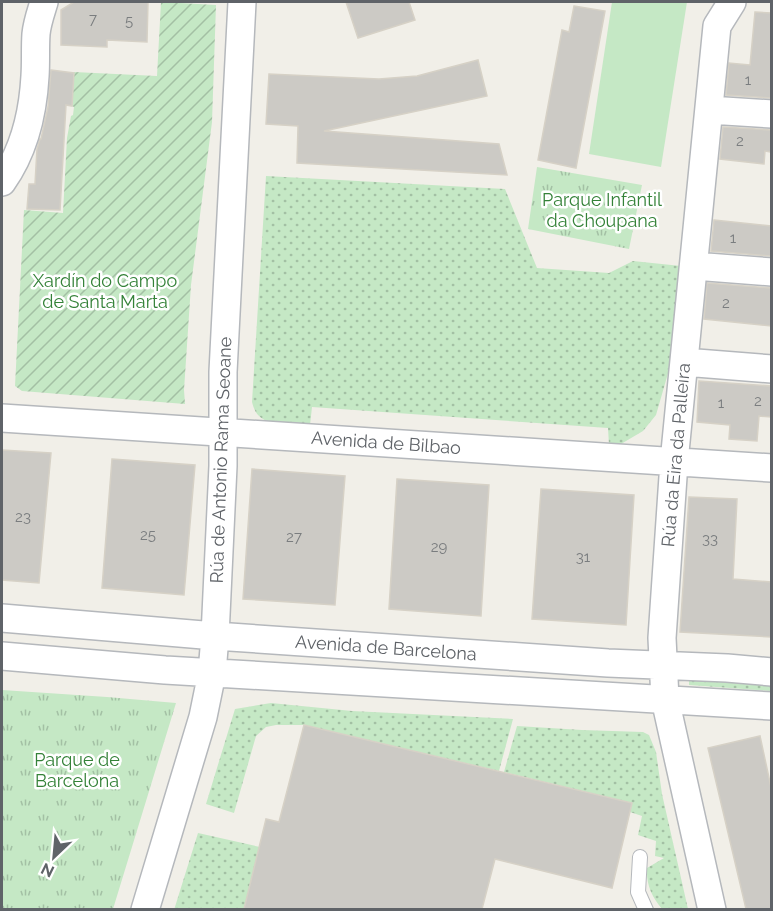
<svg xmlns="http://www.w3.org/2000/svg" width="773" height="911" font-family="Raleway,sans-serif">
<style>
.grass{fill:url(#grass-dots)}
.park{fill:url(#park-tufts)}
.garden{fill:url(#garden-furrows)}
.pitch{fill:#c5e8c5}
.building{fill:#cccac5;stroke:#d6d1c6;stroke-width:1.5}
.lines{fill:none;stroke-linecap:round;stroke-linejoin:round}
.service-casing{stroke:#b5b8bc;stroke-width:16}
.minor-casing{stroke:#b5b8bc;stroke-width:30}
.service{stroke:#fff;stroke-width:14}
.minor{stroke:#fff;stroke-width:27}
.labels{text-anchor:middle;stroke-width:5;stroke-linejoin:round;paint-order:stroke}
.number-label{font-size:15px;fill:#7a7d7f}
.park-label{font-size:18px;fill:#348238;stroke:#fff}
.street-label{font-size:18px;fill:#5f6368;stroke:#fff}
</style>
<defs>
<pattern id="grass-dots" width="8" height="8" patternUnits="userSpaceOnUse" patternTransform="scale(1.5)"><rect width="8" height="8" fill="#c5e8c5"/><path d="M2 2h.1M6 6h.1" fill="none" stroke="#a3c0a4" stroke-width="1.8" stroke-linecap="round"/></pattern>
<pattern id="park-tufts" width="24" height="20" patternUnits="userSpaceOnUse" patternTransform="scale(1.5)"><rect width="24" height="20" fill="#c5e8c5"/><path d="M3 7l-1-3M5 7V3M7 7l1-3M15 17l-1-3M17 17v-4M19 17l1-3" fill="none" stroke="#a3c0a4"/></pattern>
<pattern id="garden-furrows" width="10" height="10" patternUnits="userSpaceOnUse" patternTransform="scale(1.5)"><rect width="10" height="10" fill="#c5e8c5"/><path d="M-1 1l2-2M0 10L10 0M9 11l2-2" fill="none" stroke="#a3c0a4"/></pattern>
</defs>
<rect width="100%" height="100%" fill="#f1efe8"/>
<path class="grass" d="M266,176L505,189L537,268L609,273L633,261L681,266L671,363L656,415L643,431L621,444L609,445L608,428L312,407L310,425C294,425 270,428 258,415C255,412 253,406 252,402Z
M689,680L771,685V691L689,685Z
M271,703L352,711L513,719L499,771L304,725H276L266,727L256,736L234,813L206,804L235,709Z
M517,726L582,730L643,732L649,735L656,752L662,794L688,909H662C652,897 646,885 647,868L664,858L655,856L656,841L638,835L642,816L630,812L632,803L504,772Z
M198,833L260,847L245,909L174,910Z"/>
<path class="park" d="M537,167L642,185L629,249L528,229Z
M2,690L107,697L176,703L113,909H2Z"/>
<path class="garden" d="M161,2L216,5L212,122L191,285L184,390L185,404L22,391L15,386L24,210L63,213L67,138L71,116L73,115L74,107L72,106L74,72L157,76Z"/>
<path class="pitch" d="M612,2H687L661,167L589,154Z"/>
<path class="building" d="M74,2H148L147,42L107,40V47L61,45V10Z
M346,2H409L415,20L358,38Z
M574,6L605,11L576,168L538,160L562,30L569,32Z
M755,12L771,13V98L726,95L729,63L750,65Z
M478,60L487,96L324,131L499,144L507,175L297,163L298,126L266,124L269,74L379,79L417,76Z
M51,70L74,73L72,106L66,105L60,210L27,209L29,184H35L37,149L40,139H41L48,107Z
M723,127L771,130V152L765,151L764,164L720,159Z
M714,220L771,226V256L711,251Z
M707,283L771,288V326L704,319Z
M699,381L771,386V417L759,416L757,441L729,439L730,425L697,422Z
M2,450L51,453L39,583L2,580Z
M112,459L195,465L184,595L102,588Z
M252,469L345,476L335,605L243,599Z
M397,479L489,485L481,616L389,609Z
M541,489L634,495L626,625L532,619Z
M689,497L737,499L733,579L771,582V637L680,632Z
M304,725L632,803L612,888L495,859L482,909H244L266,819L279,822Z
M760,736L771,787V909H746L708,748Z"/>
<g class="lines">
<defs>
<path id="service" d="M640,857L638,892L646,910"/>
<path id="minor" d="M709,110L772,114
M2,182C24,151 33,114 35,76C36,62 35,48 36,34C37,23 41,12 44,2
M694,266L772,272
M684,362L772,369
M2,418L772,468
M2,618L215,636L608,663L727,668L772,672
M2,656L165,670L772,706
M145,910L203,717L212,673L215,636L223,466V372L242,2
M712,910L665,699L662,638L674,462L717,26L732,2"/>
</defs>
<use href="#service" class="service-casing"/>
<use href="#minor" class="minor-casing"/>
<use href="#service" class="service"/>
<use href="#minor" class="minor"/>
</g>
<g class="labels">
<g class="number-label">
<text x="93" y="24">7</text>
<text x="129" y="26">5</text>
<text x="748" y="85">1</text>
<text x="740" y="146">2</text>
<text x="733" y="243">1</text>
<text x="726" y="308">2</text>
<text x="758" y="406">2</text>
<text x="721" y="408">1</text>
<text x="23" y="522">23</text>
<text x="148" y="540">25</text>
<text x="294" y="542">27</text>
<text x="710" y="544">33</text>
<text x="439" y="552">29</text>
<text x="583" y="562">31</text>
</g>
<g class="park-label">
<text x="602" y="206">Parque Infantil<tspan x="602" dy="21">da Choupana</tspan></text>
<text x="105" y="287">Xardín do Campo<tspan x="105" dy="21">de Santa Marta</tspan></text>
<text x="77" y="766">Parque de<tspan x="77" dy="21">Barcelona</tspan></text>
</g>
<g class="street-label">
<text transform="translate(386 443) rotate(4)" y="6">Avenida de Bilbao</text>
<text transform="translate(676 455) rotate(-85)" y="6">Rúa da Eira da Palleira</text>
<text transform="translate(221 460) rotate(-88)" y="6">Rúa de Antonio Rama Seoane</text>
<text transform="translate(386 648) rotate(4)" y="6">Avenida de Barcelona</text>
</g>
</g>
<rect width="773" height="911" fill="none" stroke="#5f6368" stroke-width="6"/>
<g transform="translate(54 857) rotate(206)" stroke="#ffffff" stroke-width="4.5" paint-order="stroke">
<path d="M0-4.5L10 22L0 15L-10 22Z" fill="#5f6368"/>
<text y="-9" font-size="16" font-weight="bold" text-anchor="middle" fill="#5f6368">N</text>
</g>
</svg>
